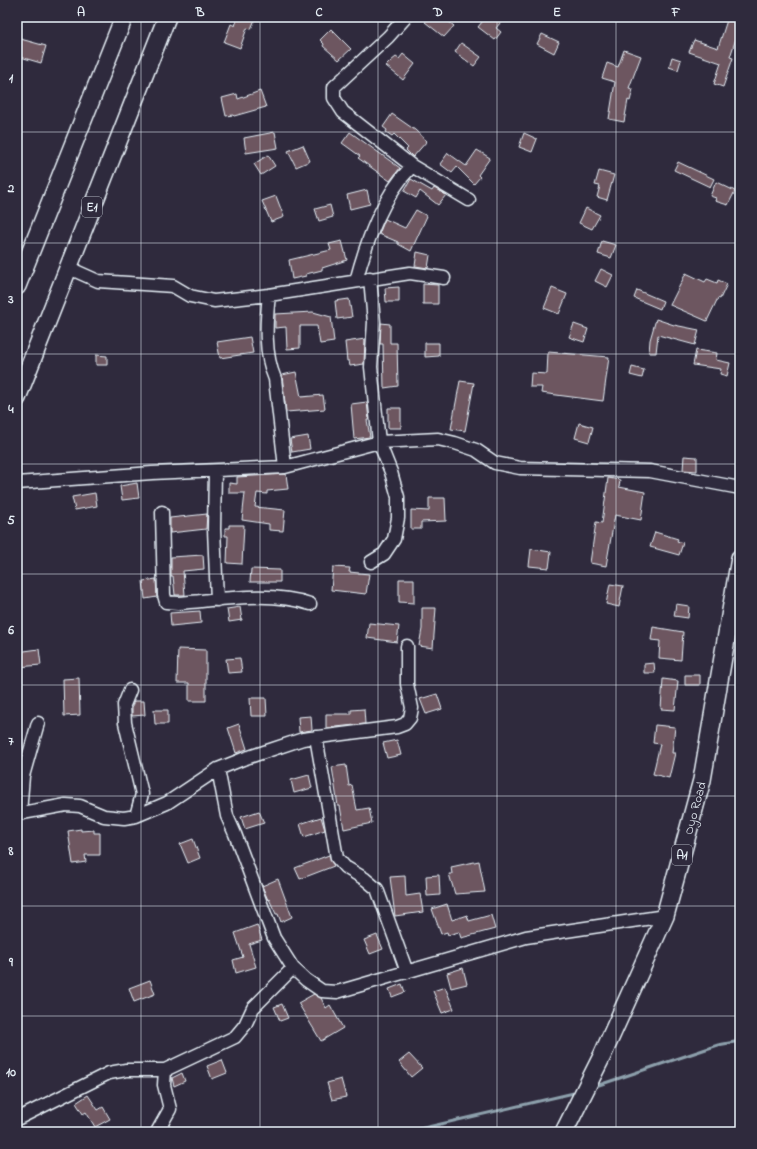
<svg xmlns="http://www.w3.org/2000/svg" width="757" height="1149" font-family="'Indie Flower',sans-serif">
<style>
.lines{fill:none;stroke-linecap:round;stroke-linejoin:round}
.stream{stroke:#8da0ac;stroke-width:3}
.building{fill:#6d5660;stroke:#e8f1f8}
.minor-casing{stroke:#e8f1f8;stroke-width:15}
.highway-casing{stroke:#e8f1f8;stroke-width:20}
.minor{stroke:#2f2a3d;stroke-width:12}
.highway{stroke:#2f2a3d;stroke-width:17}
.grid{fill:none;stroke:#e8f1f8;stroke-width:1;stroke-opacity:0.55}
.labels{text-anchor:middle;stroke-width:3;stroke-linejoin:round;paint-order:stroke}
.shield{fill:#2f2a3d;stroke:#b0b5c0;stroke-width:1}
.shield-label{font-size:12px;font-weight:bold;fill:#e8f1f8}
.street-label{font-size:13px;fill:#e8f1f8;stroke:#2f2a3d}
.neatline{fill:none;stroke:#e8f1f8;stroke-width:1.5}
.grid-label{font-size:13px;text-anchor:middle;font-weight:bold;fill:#e8f1f8}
</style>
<rect width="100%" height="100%" fill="#2f2a3d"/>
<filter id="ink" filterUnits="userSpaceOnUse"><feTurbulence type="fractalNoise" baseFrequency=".025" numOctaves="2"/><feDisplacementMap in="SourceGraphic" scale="8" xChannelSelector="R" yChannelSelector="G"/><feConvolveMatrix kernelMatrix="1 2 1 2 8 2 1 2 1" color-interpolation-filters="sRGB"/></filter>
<g filter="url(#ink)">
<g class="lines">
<path class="stream" d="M593,1087L718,1045L740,1041
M411,1132L415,1130L578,1092"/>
</g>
<path class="building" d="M238,17H256L251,29L247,28L240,48L224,42L231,24L235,26Z
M429,17H443L454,26L444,37L425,22Z
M486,17H505L496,28L501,32L495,40L478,27Z
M728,17H740V26L730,57L733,58L723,87L714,84L721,63L689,52L694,40L718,48Z
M331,29L351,49L339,60L323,46L324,44L320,40Z
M542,34L559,42L554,53L537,44Z
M17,38L46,46L41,63L17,56Z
M461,43L481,57L474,66L455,52Z
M624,50L641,56L629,88L633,89L630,101L628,100L624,122L609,119L615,82L602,78L607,63L618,67Z
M403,54L415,64L403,80L386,66L391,61L396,57L399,59Z
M672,57L681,60L678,70L669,67Z
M260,91L266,107L234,116L233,115L226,116L222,98L237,94L238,99Z
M392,114L415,130L427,141L413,157L406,150L408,148L394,134L392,136L386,132L387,130L383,127Z
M275,132L278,148L246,153L244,138Z
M350,132L400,168L390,181L358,158L360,156L342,143Z
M524,133L537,139L532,152L519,147Z
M303,145L310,161L296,167L288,151Z
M477,150L490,158L478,175L480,177L474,184L457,167L452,173L440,164L448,153L466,166Z
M268,155L275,166L261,175L254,164Z
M678,162L714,179L710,187L674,170Z
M599,171L614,175L607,200L597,197L600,186L595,185Z
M411,179L432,191L434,188L446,195L438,205L420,191L416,198L404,191Z
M716,182L735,191L728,205L715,201L716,198L710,196Z
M367,190L370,204L350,209L347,195Z
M276,196L284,217L271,222L262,201Z
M330,205L333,217L319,221L315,209Z
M586,208L600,215L592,229L579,223Z
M416,210L427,216L411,251L398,244V242L379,234L385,219L405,228Z
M342,241L347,260L322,268V270L306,274V276L292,279L289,260L331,250L329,244Z
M602,241L616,245L611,258L598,254Z
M417,252L430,255L428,268L415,266Z
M601,269L613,275L607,287L595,281Z
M686,273L705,282L707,279L717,283L718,280L727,284L720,299L718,298L707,321L670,305Z
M423,284L438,285V304H423Z
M399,287V302H386L385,288Z
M552,288L567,294L559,314L544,308Z
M637,290L663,301L660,309L634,298Z
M349,299L352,317L337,319L335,301Z
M313,312L331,317L334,342L320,344L317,326H300V348L287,349L286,327L275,328V314Z
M656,319L674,325L699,330L695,345L658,335L656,353H649L650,340Z
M381,323L390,324V343H397L398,386L384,388L383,344H380Z
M574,324L588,329L584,342L569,337Z
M250,337L253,353L220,358L217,342Z
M365,339L364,364L350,366L349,361H347L345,342Z
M425,343H439V356L425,357Z
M696,350L717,353L716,360L730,363L727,376L720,374L721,369L693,365Z
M548,352L609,357L603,401L541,393L542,387H530L531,373L547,374Z
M96,355L107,356V365H96Z
M632,367L644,370L642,378L630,375Z
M296,372L301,397L323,395L325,409L286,412L282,375Z
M460,381L474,383L465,431L451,429Z
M367,402L369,420H367L370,437L354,439L351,404Z
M388,408H401V428H388Z
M579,423L593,427L589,442L575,438Z
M308,436L310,449L292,452L290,439Z
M684,456L697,457V471L683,470Z
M286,474L288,489L267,491V494L257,493L255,507L285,510L283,531L269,530V524L242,520L245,493H229V483L237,484V477Z
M608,478L620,480L619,487L645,492L641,520L615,515L606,566L590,563L596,522L602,523Z
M137,483L139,498L122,500L120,486Z
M95,493L97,506L75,510L72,497Z
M429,498H445L446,521L421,522V529H411V510L429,511Z
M207,514L206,529L170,533V518Z
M229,525H244L242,564L227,563L228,536H225V528H229Z
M655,532L678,539L677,541L683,543L679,555L650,547Z
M531,549L551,552L549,568L529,566Z
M203,555L204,569L183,571L185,595H175L173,576H171V557Z
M333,567L350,568L349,572L369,574L366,594L331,590Z
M251,569L280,570V582H250Z
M156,579L157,597L145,599L143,581Z
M399,579H414V603L399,602Z
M610,584L623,586L619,607L606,604Z
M676,604L689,606L688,618L674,616Z
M240,607L242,620L229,622L227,609Z
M422,608H436L433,648L419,646L422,629Z
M200,611L201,623L171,626L170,613Z
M369,623L399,626L397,642L367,638Z
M653,627L683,632L681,660L659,658L660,641L651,640Z
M39,649L41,665L18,667L17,652Z
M178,649L206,650V701H189V683H177Z
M240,658L242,672L228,673L226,659Z
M654,663L655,673H644V664Z
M685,675H700V685H685Z
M79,678L80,715L64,716L63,679Z
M663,679L678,681L675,710L661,709Z
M437,694L442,709L426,714L420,699Z
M250,698H266L267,716H251Z
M134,701H144L145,715L132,716V706Z
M364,709L365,724L326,728V714H351V710Z
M154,710H168V724H155Z
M311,716L312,730L299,732L298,717Z
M239,724L247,749L236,753L228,728Z
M655,725L675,727L672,753H675L669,778L653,774L660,744L653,743Z
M397,740L401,755L387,758L383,743Z
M346,765L349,786L352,785L357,810L369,808L372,823L344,829L340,806H338L332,767Z
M309,775L312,788L294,793L291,780Z
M259,811L264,823L245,829L241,817Z
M321,817L325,830L304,837L300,824Z
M81,829V831L94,830V833H100V855H85L86,862L73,864L68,831Z
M193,839L200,858L188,863L180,844Z
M329,855L334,866L300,879L295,868Z
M479,861L485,892L455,894L449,874H452L451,867Z
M439,875L440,895L427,896L426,876Z
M405,876L406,896L420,894L423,912L395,916L390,877Z
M278,879L292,917L281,922L278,914H276L269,899L268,900L262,886Z
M447,904L452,920L467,915L469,921L491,915L495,929L461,938L459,932L448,935L447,932L441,934L432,909Z
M257,925L262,940L249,944L256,967L236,973L233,960L243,957L235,933Z
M377,935L383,949L370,954L364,940Z
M463,968L467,984L451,988L447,973Z
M150,980L155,994L134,1002L129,988Z
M402,984L405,992L392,997L389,989Z
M445,987L454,1009L442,1013L433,991Z
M314,994L321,998L326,1008L330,1005L343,1028L321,1041L298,1003Z
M282,1004L288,1018L280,1021L274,1007Z
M409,1054L422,1068L411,1077L399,1062Z
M222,1060L227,1073L212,1079L207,1066Z
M182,1073L185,1081L174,1086L172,1078Z
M341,1079L346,1097L332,1100L327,1083Z
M88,1095L98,1110L103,1107L110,1119L95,1127L86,1112L83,1114L76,1103Z"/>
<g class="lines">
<defs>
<path id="minor" d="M406,17L388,37L334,87V98L343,112L412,166L469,200
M69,268L98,281L173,286L190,296L214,301L269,295L410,273L444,278
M370,278L374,322L371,367L379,442L391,472L398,497V518L394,539L384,554L371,562
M356,281C367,240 382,197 412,166
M269,295C266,322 264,354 275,379L285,467
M215,471L214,529L217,600
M17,483L152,473L285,467L379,442L438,439L455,443L476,450L495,463L520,468L650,471L740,488
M162,512L164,595L166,602L178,603C220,600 269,590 310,604
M130,690L124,705L125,723L142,794L136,816
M316,737L337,858L345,867L365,879L377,889L407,972
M218,769L227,816L235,834L274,938L293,968L306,980L322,991L337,992L526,937L665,916
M20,813L23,776L38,723
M17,814L66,805L80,806L104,816L124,818L136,816L167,803L218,769L243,759L303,739L397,727L405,724L410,718L412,708L407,684V646
M17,1119L109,1073L126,1070H165L235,1037L245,1025L253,1008L293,968
M157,1132L170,1109L164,1085L165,1070"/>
<path id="highway" d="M17,286L124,17
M17,398L167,17
M564,1132L602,1056L665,916L702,780L740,558"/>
</defs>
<use href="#minor" class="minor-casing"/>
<use href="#highway" class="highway-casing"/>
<use href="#minor" class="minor"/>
<use href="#highway" class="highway"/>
</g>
</g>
<path class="grid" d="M141,17V1132M260,17V1132M378,17V1132M497,17V1132M616,17V1132M17,132H740M17,243H740M17,354H740M17,464H740M17,574H740M17,685H740M17,796H740M17,906H740M17,1016H740"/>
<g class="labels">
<g class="shield">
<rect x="82" y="197" width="20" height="20" rx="3"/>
<rect x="672" y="845" width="20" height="20" rx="3"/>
</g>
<g class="shield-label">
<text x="92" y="211">E1</text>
<text x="682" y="859">A1</text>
</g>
<g class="street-label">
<text transform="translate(694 808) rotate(-75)" y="5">Oyo Road</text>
</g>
</g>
<rect width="757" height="1149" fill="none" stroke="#2f2a3d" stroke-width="44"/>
<rect x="22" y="22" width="713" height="1105" class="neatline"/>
<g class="grid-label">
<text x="81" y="16">A</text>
<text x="200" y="16">B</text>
<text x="319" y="16">C</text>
<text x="438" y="16">D</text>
<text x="557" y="16">E</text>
<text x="676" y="16">F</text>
<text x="11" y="82">1</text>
<text x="11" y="192">2</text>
<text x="11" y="303">3</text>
<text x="11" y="413">4</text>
<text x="11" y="524">5</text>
<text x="11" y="634">6</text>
<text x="11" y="745">7</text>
<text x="11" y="855">8</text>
<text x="11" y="966">9</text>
<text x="11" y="1076">10</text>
</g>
</svg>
